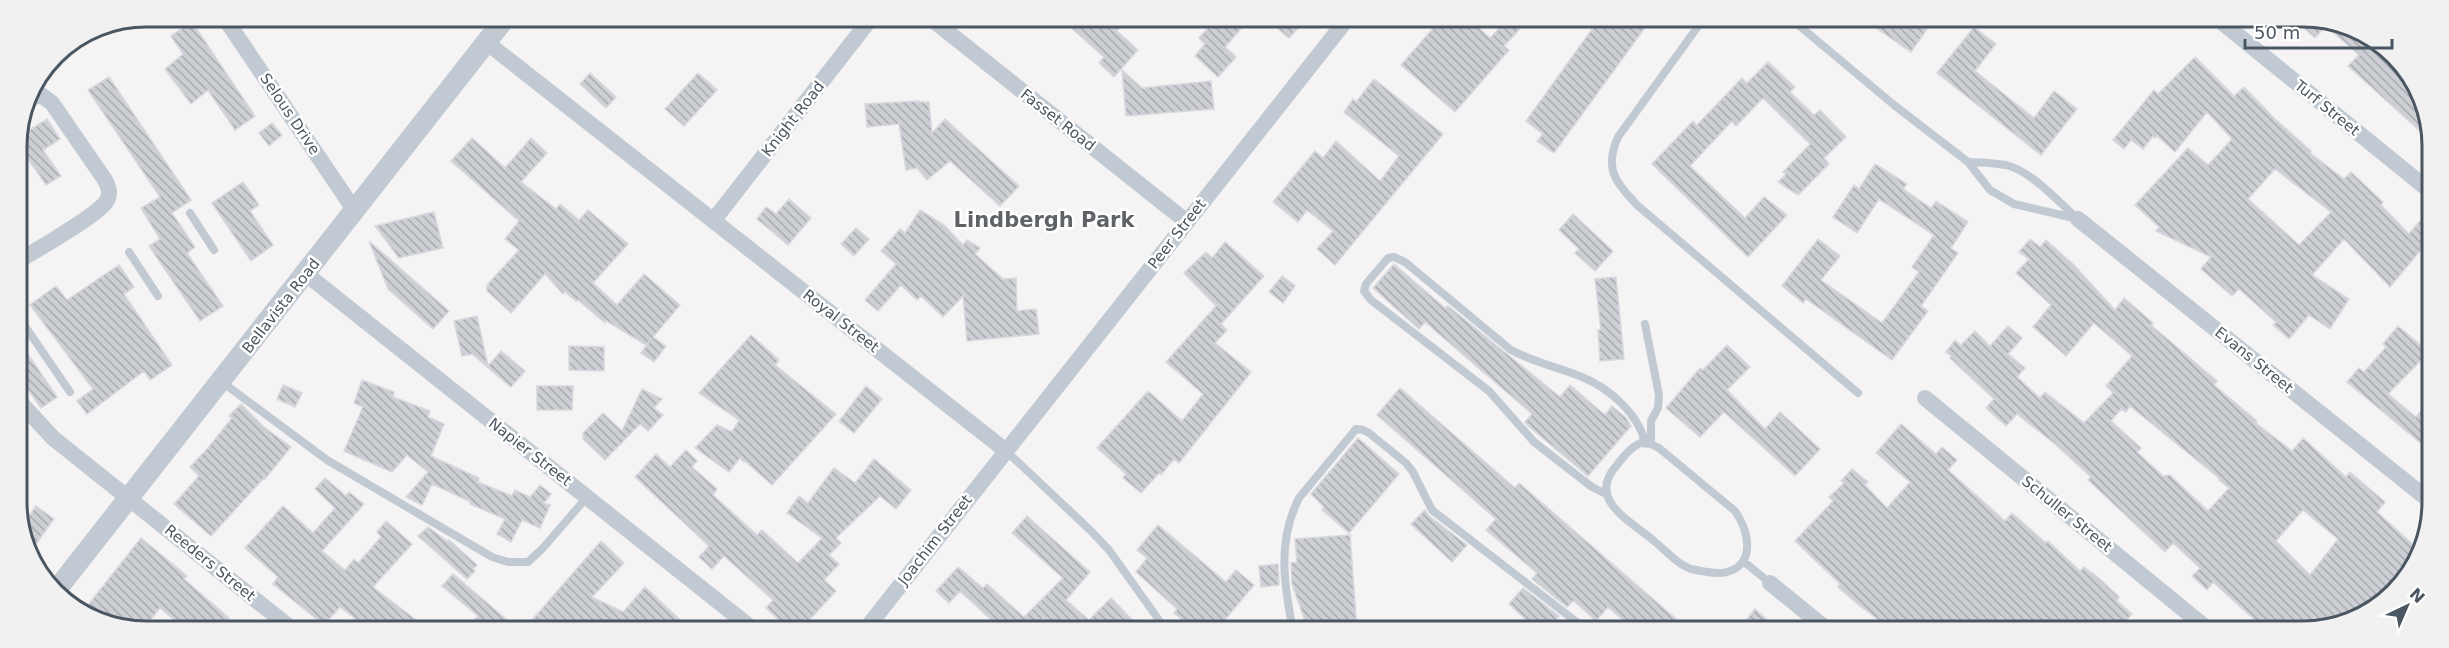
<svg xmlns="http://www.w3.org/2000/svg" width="2449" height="648" font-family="'DejaVu Sans',sans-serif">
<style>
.building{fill:url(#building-back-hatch);stroke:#d7d9de;stroke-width:1.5;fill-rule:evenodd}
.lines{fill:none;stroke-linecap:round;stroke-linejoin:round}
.service{stroke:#c1cad2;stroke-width:8}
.minor{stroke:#c1cad2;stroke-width:16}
.tertiary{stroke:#c1cad2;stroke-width:21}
.labels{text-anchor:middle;stroke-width:5;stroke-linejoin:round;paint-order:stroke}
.street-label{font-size:15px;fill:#4a5661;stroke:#fff}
.district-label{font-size:21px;font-weight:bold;fill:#5f6368;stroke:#fff}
.rim{fill:none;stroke:#4a5661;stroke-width:3}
</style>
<defs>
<pattern id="building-back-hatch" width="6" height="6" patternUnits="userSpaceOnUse" patternTransform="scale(1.5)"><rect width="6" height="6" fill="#cdcfd5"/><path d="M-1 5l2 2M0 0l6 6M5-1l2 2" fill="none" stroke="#a8abb0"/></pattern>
</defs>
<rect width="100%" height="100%" fill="#f5f3f3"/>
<path class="building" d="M1060,18H1128L1117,31L1138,50L1114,77L1099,63L1104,57Z
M1217,18H1250L1225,47L1236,57L1218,77L1195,56L1205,44L1199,38Z
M1265,18H1293L1301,25L1289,38Z
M1442,18H1468L1490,38L1509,18H1530L1504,46L1509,50L1455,112L1401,65Z
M1600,18H1652L1554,153L1537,141L1543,134L1526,121Z
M1863,19H1934L1911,52Z
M2294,19H2329L2370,41L2405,73L2430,121V140L2348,66L2359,55L2326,26L2315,38Z
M192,22L255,116L235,130L208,90L191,104L165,69L183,54L171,36Z
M1974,27L1996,44L1975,71L2034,118L2054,91L2077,109L2041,155L1937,73Z
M2195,57L2234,96L2244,87L2275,119L2311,151L2310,153L2344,179L2351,172L2383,202L2381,205L2409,234L2430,209V239L2390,287L2344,239L2312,275L2349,299L2330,329L2309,315L2289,339L2273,325L2276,322L2239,289L2232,296L2201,269L2211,257L2156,231L2159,227L2135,205L2188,148L2208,165L2232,139L2207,112L2175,152L2157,136L2155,138L2153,136L2143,149L2131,140L2124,149L2113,140L2154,90L2158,94ZM2275,169L2331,212L2299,245L2248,199Z
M1768,62L1795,87L1790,92L1814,115L1820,110L1846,137L1824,158L1829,164L1798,195L1778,182L1786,174L1783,172L1810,144L1763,98L1736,126L1732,121L1690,166L1745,218L1764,197L1787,215L1748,257L1652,164L1693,121L1697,125L1742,78L1747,83Z
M1122,70L1142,88L1211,81L1214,109L1126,116Z
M590,73L616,97L606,108L580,84Z
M698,73L717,90L684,126L665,109Z
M109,77L191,200L172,213L195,247L187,253L223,306L200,321L149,246L160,239L141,208L160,197L88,90Z
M1374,79L1443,134L1335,265L1317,249L1333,231L1307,210L1298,222L1273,202L1315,151L1323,158L1336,141L1380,181L1399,156L1344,112L1353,99L1356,102Z
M919,101V102H929L932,133L945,119L1019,186L1000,206L950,161L927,180L917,168L906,170L899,124L867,127L865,104Z
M47,119L60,139L43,150L61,176L46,185L28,159L17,166V138Z
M272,123L282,135L269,146L259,133Z
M472,138L505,168L531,138L547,153L521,182L556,209L560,204L579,220L588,210L628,244L593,283L617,305L644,274L680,305L653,337L666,346L654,362L641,353L649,342L646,345L605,320V323L578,300L576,301L565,292L563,294L545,274L511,313L487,291V285L519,250L505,239L519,221L451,161Z
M1875,164L1907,184L1903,189L1931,208L1936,201L1968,222L1951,248L1958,253L1921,306L1928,311L1892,360L1806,299L1803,303L1782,286L1818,239L1840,256L1821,280L1882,323L1919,272L1912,267L1934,235L1879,199L1857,233L1833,217L1854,185L1859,189Z
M243,182L259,205L250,211L273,245L251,261L212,203Z
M789,199L811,218L788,245L757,219L766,207L776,214Z
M920,210L944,225L963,245L967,240L980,248L975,254L1003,279L1016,278L1017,311L1036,309L1039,334L967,341L963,296L943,317L921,296L917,300L901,285L878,311L865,300L896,264L881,251L900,229L905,233Z
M434,212L443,248L399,258L375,226Z
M1573,214L1613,251L1595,271L1575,253L1579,249L1559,230Z
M856,228L869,239L854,256L841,244Z
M2030,239L2040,247L2046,240L2074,265L2115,310L2124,298L2153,323L2151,325L2217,381L2214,385L2257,421L2256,423L2292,451L2303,438L2346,477L2350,472L2385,502L2377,512L2418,549L2388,600L2311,631H2273L2262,619L2258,623L2213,582L2207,590L2192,576L2200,568L2173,543L2165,552L2088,480L2091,477L2055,444L2017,414L2006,426L1986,408L1994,399L1950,358L1951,356L1946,352L1955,340L1961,345L1975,331L1990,346L2008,326L2022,338L2008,354L2025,368L2017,377L2040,398L2045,392L2084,423L2113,393L2106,386L2132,356L2094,323L2066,356L2033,327L2051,305L2016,273L2029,259L2019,252ZM2130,406L2220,479L2219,480L2229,488L2208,511L2170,475L2163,476L2137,452L2141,448L2111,421L2121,409L2126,412ZM2303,510L2338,539L2310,575L2276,541Z
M369,241L449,311L433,329L388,289Z
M1225,242L1264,276L1221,324L1227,330L1215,343L1251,372L1179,463L1174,459L1161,475L1159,473L1141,493L1123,478L1126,474L1097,448L1148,391L1182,421L1203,394L1166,362L1216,306L1184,273L1206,252L1212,258Z
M1394,264L1445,308L1448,306L1560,397L1570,385L1605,415L1612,406L1626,418L1631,426L1588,476L1527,425L1525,422L1532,414L1425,322L1419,329L1373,288Z
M119,265L134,287L124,294L172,365L150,380L144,371L87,414L77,401L93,389L30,305L56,286L67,300Z
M1282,276L1295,286L1283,303L1269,292Z
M1616,277L1624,359L1600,361L1598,330H1601L1595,279Z
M477,316L488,366L501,351L525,371L511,387L472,354L462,356L454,321Z
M2398,326L2429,352L2388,394L2416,417L2430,400V451L2347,382L2359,368L2364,372L2386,347L2383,344Z
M751,335L779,360L775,365L836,414L772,485L745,461L744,462L740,458L729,472L695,448L717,425L732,432L739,420L699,393Z
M18,339L57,397L41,408L18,375Z
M1727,345L1750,367L1727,390L1765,429L1780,412L1820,449L1795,476L1724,412L1700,437L1666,408L1700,368L1703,370Z
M569,346L604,347V371L569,370Z
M362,380L394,392L393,397L430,411L428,417L444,424L431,456L479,478L478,482L512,496L515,490L530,497L540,485L551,494L544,503L550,505L540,528L522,520L511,542L497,534L505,519L470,504L471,502L432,484L422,505L406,497L428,472L407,455L392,472L344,451L363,407L354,403Z
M283,385L302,393L295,407L277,399Z
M537,386H573L572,410H537Z
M866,386L882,399L854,433L839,421Z
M1400,388L1515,488L1519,483L1690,631H1635L1608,607L1596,621L1575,602L1573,601L1567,607L1532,579L1537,573L1486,530L1496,519L1377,415Z
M642,389L662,399L654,408L663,415L648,431L640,424L605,460L583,439V433L603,413L622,431Z
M241,404L264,427L291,447L265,479L264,478L211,536L174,504L199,476L190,467L208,448L232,418L229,416Z
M1901,424L1936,454L1942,447L1957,460L1948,470L2005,521L2012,513L2046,543L2048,541L2080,571L2084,567L2100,579L2119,597L2117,601L2132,614L2116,631H2017L2001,617L1993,631H1893L1860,606L1838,587L1840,584L1795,541L1833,501L1829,497L1844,483L1841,481L1852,469L1868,482L1865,485L1887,508L1910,482L1876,453Z
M1358,438L1399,474L1349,533L1322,510L1324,507L1311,494Z
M686,450L697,461L692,467L717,489L713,495L757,535L762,530L798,563L822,538L787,513L799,496L808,503L834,468L855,483L874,459L911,490L896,509L880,496L836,538L841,543L829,555L839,564L824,580L836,591L800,630H790L766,608L773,600L724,556L712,569L699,557L709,546L635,477L656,454L670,467Z
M325,478L346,496L349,492L364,504L322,551L345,570L354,559L358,563L381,537L377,532L386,521L412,544L373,587L415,619L406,629H369L340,607L324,625L273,584L278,577L245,548L283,506L313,533L335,508L315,489Z
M36,506L54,519L31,551L20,529Z
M1425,510L1428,515L1467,545L1452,562L1411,524Z
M1027,516L1090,572L1066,600L1089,620L1111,598L1142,630H1055L1043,618L1035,628L1038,630H1002L960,591L949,603L936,591L958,567L983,588L987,584L1024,617L1063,578L1012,533Z
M1158,525L1226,582L1236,570L1254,585L1220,626L1213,621L1206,630H1194L1174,613L1177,609L1136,572L1147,558L1137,550Z
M428,527L447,541L449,540L477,565L473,569L475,571L467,579L418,536Z
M1350,535L1357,630H1299L1304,618L1292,584L1291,563L1297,562L1295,539Z
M141,538L187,576L184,579L229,618L220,629H185L160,608L143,629H120L84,610Z
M601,541L624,563L592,597L623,612L645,587L691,630L543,629L532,620Z
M1278,564L1279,585L1261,587L1259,566Z
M453,574L505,618L515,629H466L478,616L442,586Z
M1523,588L1559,616L1547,630H1537L1509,604Z
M1755,609L1780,631H1737Z"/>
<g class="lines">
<path class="service" d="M1704,18L1618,137C1604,169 1615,181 1637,205L1858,393
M1790,18L1894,105L1968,162L1990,190L2014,204L2078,219
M1968,162C1980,162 1993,163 2006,165C2033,172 2057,201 2078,219
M190,213L214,250
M129,252L158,296
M18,316L70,392
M1645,324L1659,395L1658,408L1651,421V444
M222,382L327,460L492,557L508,562H528L543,548L587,497
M1640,443L1651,444L1659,448L1735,511C1748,529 1757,564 1727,572C1718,575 1700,571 1691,569C1678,565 1664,549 1654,541C1629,520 1586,499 1617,465C1624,456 1630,448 1640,443Z
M1005,450L1090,530L1109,550L1166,630
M1606,494L1592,487L1534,442L1489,391L1371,300L1364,291L1366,284L1388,258L1394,257L1405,262L1511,350C1533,362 1558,367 1582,377C1609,388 1639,414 1645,443
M1743,561L1770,583
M1293,630C1284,585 1277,541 1299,498L1356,429L1363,430L1369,433L1406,463L1413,472L1432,510L1587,630"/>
<path class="minor" d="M224,17L355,211
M929,17L1187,222
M2224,24L2430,191
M486,42L1005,450
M2078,219L2430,501
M713,221L872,17
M17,262C36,250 95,217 106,202C111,194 109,188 105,180L52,103L41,95L27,99
M306,274L754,630
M1925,398L2210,631
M18,400L53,438L292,629
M1770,583L1829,631
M865,630L1348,18"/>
<path class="tertiary" d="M54,593L506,17"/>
</g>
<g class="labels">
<g class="street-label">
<text transform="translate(2327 108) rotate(39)" y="5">Turf Street</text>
<text transform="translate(290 114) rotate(56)" y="5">Selous Drive</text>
<text transform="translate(793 119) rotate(-52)" y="5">Knight Road</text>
<text transform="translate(1058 120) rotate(38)" y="5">Fasset Road</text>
<text transform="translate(1177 234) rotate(-52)" y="5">Peer Street</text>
<text transform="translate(281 306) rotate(-52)" y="5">Bellavista Road</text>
<text transform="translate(841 321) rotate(38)" y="5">Royal Street</text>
<text transform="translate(2254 360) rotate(39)" y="5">Evans Street</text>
<text transform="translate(530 452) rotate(38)" y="5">Napier Street</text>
<text transform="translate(2067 514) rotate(39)" y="5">Schuller Street</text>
<text transform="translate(935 540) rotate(-52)" y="5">Joachim Street</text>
<text transform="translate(210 563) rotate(39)" y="5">Reeders Street</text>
</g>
<g class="district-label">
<text x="1044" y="227">Lindbergh Park</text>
</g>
</g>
<path d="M0 0H2449V648H0ZM146 27H2303A119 119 0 0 1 2422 146V502A119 119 0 0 1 2303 621H146A119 119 0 0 1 27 502V146A119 119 0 0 1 146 27Z" fill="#f1f1f2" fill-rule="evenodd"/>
<path class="rim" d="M146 27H2303A119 119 0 0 1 2422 146V502A119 119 0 0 1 2303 621H146A119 119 0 0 1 27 502V146A119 119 0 0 1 146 27Z"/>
<g transform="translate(2407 606) rotate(44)" stroke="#ffffff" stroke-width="4.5" paint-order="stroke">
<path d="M0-4.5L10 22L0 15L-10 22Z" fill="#4a5661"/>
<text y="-9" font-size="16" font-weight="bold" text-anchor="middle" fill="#4a5661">N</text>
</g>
<path d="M2245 39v9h147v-9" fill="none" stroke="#4a5661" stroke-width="3"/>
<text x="2254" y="39" font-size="18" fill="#4a5661" stroke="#ffffff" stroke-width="4.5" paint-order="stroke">50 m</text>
</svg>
